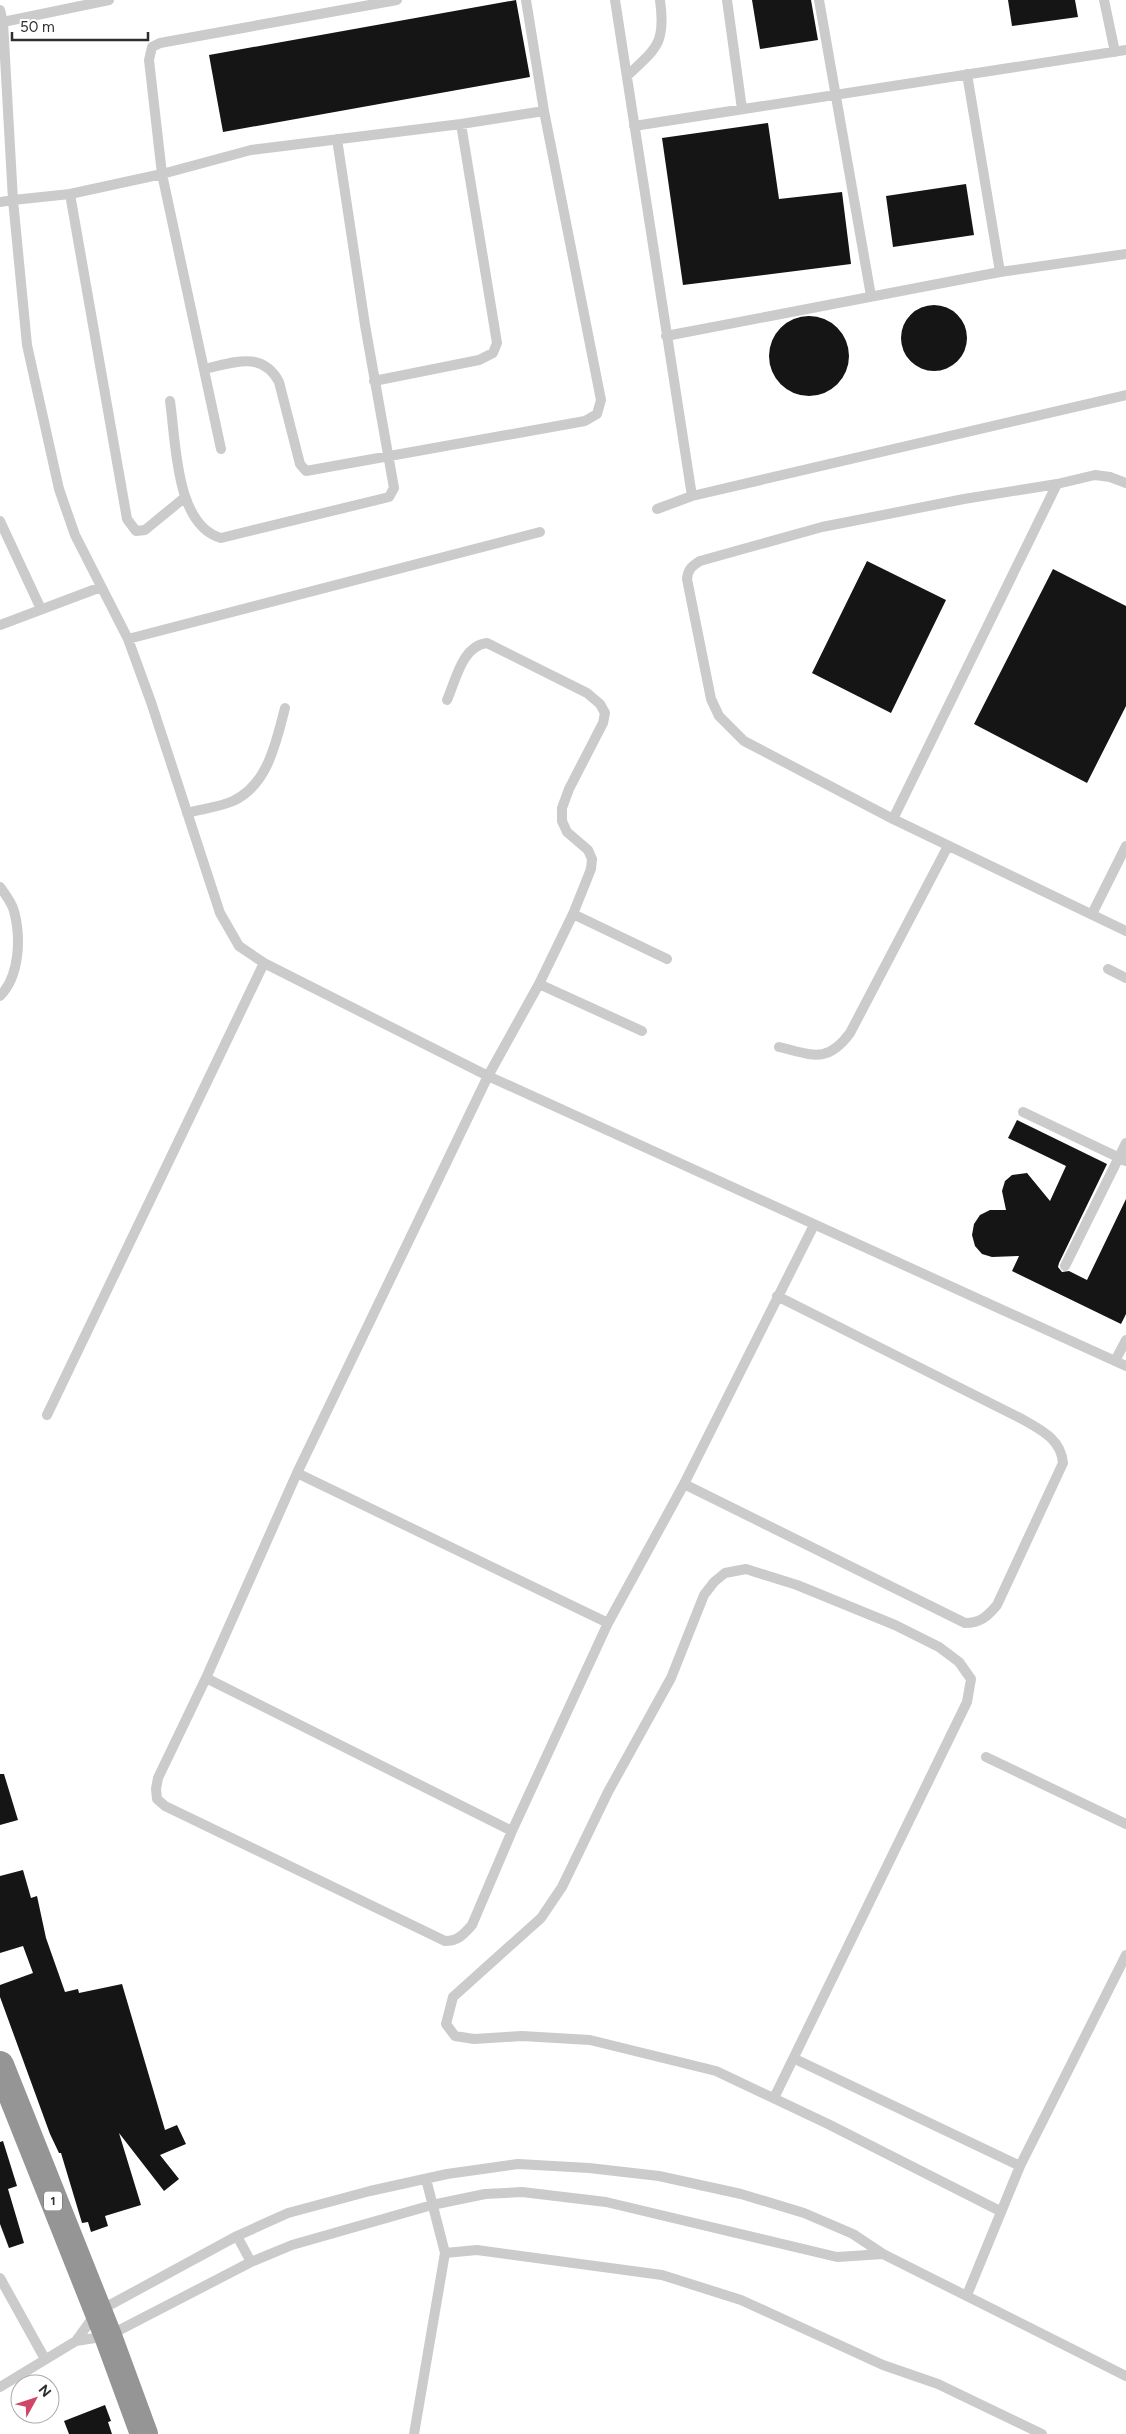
<svg xmlns="http://www.w3.org/2000/svg" width="1126" height="2434" font-family="Figtree,sans-serif">
<style>
.building{fill:#151515}
.lines{fill:none;stroke-linecap:round;stroke-linejoin:round}
.lane{stroke:#cbcbcb;stroke-width:10}
.highway{stroke:#959595;stroke-width:28}
.labels{text-anchor:middle;stroke-width:5;stroke-linejoin:round;paint-order:stroke}
.shield{fill:#fff;stroke:#6d6d6d;stroke-width:1}
.shield-label{font-size:12px;font-weight:bold;fill:#2e2e2e}
</style>
<rect width="100%" height="100%" fill="#fff"/>
<path class="building" d="M516,0L530,77L223,132L209,55Z
M752,0H811L818,40L760,49Z
M1008,0H1075L1078,17L1012,26Z
M768,123L779,199L842,192L851,264L683,285L662,138Z
M966,184L974,235L893,247L886,196Z
M901 338a33 33 0 1 1 66 0a33 33 0 1 1-66 0Z
M769 356a40 40 0 1 1 80 0a40 40 0 1 1-80 0Z
M867,561L946,600L891,713L812,673Z
M1053,569L1126,606V706L1087,783L974,724Z
M1017,1120L1107,1164L1059,1263L1058,1267L1062,1272L1069,1271L1087,1280L1126,1199V1314L1121,1324L1012,1271L1019,1256L992,1257L982,1254L975,1246L972,1235L974,1224L980,1215L990,1210H1006L1002,1191L1005,1181L1012,1175L1027,1173L1050,1201L1066,1166L1008,1138Z
M0,1774H4L18,1820L0,1825Z
M23,1870L31,1898L37,1896L46,1938L65,1992L78,1989L79,1993L122,1984L165,2130L177,2125L186,2144L160,2155L179,2179L164,2191L119,2133L141,2205L105,2216L108,2226L91,2232L88,2222L82,2223L61,2153H59L50,2134L0,1997V1985L33,1973L23,1946L0,1953V1876Z
M3,2141L17,2186L8,2189L24,2243L9,2248L0,2224V2142Z
M105,2405L111,2421L108,2422L112,2434H69L64,2421Z"/>
<g class="lines">
<path class="lane" d="M615,0L692,496
M727,0L742,109
M819,0L871,296
M1104,0L1115,52
M0,10L3,22L13,200L70,194L162,174L251,150L461,124L544,111
M3,22L109,0
M967,74L1000,272
M627,76C657,48 666,43 660,0
M634,126L1126,50
M70,194L127,519L136,531L145,530L184,498
M0,202L13,200L27,345L59,489L75,535L128,639L151,702L220,913L239,946L264,963L488,1076L1126,1366
M666,336L1000,272L1126,254
M204,369C233,363 262,350 279,382L300,464L306,471L585,421L597,414L601,400L544,111L526,0
M374,381L479,360L493,353L497,343L461,124
M170,401C176,441 175,525 221,538L389,497L394,488L365,325L337,139
M221,449L162,174L149,60L152,47L160,43L397,0
M1126,483L1110,477L1095,475L1057,484L964,499L822,527L700,561C692,566 688,569 687,579L711,699L719,716L744,741L893,819L1126,931
M657,509L692,496L1126,395
M0,521L41,609
M0,625L101,587
M128,639L540,532
M447,700C456,680 462,646 487,643L587,693L600,704L605,713L603,723L569,789L562,808V821L567,832L588,850L592,859L591,869L573,914L539,984L488,1076L297,1473L206,1678L158,1778L156,1789L157,1799L165,1806L445,1941C458,1941 463,1935 472,1925L512,1831L608,1623L684,1484L814,1225
M187,813C202,809 219,807 233,801C268,785 276,742 285,708
M893,819L1057,484
M0,887C5,894 12,903 14,911C21,937 20,976 0,996
M573,914L667,959
M1092,914L1126,846
M1108,969L1126,978
M539,984L642,1031
M779,1047C813,1055 827,1064 850,1033L948,846
M1023,1112L1126,1161
M1065,1266L1126,1143
M1115,1361L1126,1340
M47,1415L264,963
M297,1473L608,1623
M684,1484L965,1623C980,1623 987,1617 997,1605L1063,1463C1061,1439 1041,1430 1022,1419L777,1296
M206,1678L512,1831
M986,1757L1126,1824
M795,2059L1020,2166
M774,2098L967,1702L971,1679L959,1662L939,1647L895,1625L797,1585L746,1569L725,1573L714,1582L704,1595L671,1678L608,1792L562,1887L541,1918L453,1997L446,2024L455,2036L474,2039L522,2036L590,2040L716,2071L828,2124L1000,2211
M426,2179L445,2253
M237,2236L251,2262
M0,2278L45,2359
M967,2295L1020,2166L1126,1955
M76,2341L97,2312L237,2236L288,2213L370,2191L447,2174L518,2164L589,2168L659,2176L741,2194L804,2213L853,2234L883,2254L1126,2376
M0,2387L76,2341L108,2336L251,2262L292,2245L432,2205L485,2194L522,2192L606,2202L837,2257L883,2254
M414,2434L445,2253L477,2250L662,2275L741,2300L883,2365L938,2384L1042,2434"/>
<path class="highway" d="M0,2065L108,2336L144,2434"/>
</g>
<g class="labels">
<rect class="shield" x="44" y="2191.5" width="18" height="19" rx="4"/>
<g class="shield-label">
<text x="53" y="2205">1</text>
</g>
</g>
<g transform="translate(35 2399) rotate(50)"><circle r="24" fill="#ffffff" stroke="#ababab"/>
<path d="M0-4L9 19L0 12L-9 19Z" fill="#cf4765"/>
<text y="-8" font-size="14" font-weight="bold" text-anchor="middle" fill="#2e2e2e">N</text>
</g>
<path d="M12 32v8h136v-8" fill="none" stroke="#2e2e2e" stroke-width="2.5"/>
<text x="20" y="32" font-size="15" fill="#2e2e2e" stroke="#ffffff" stroke-width="4" paint-order="stroke">50 m</text>
</svg>
